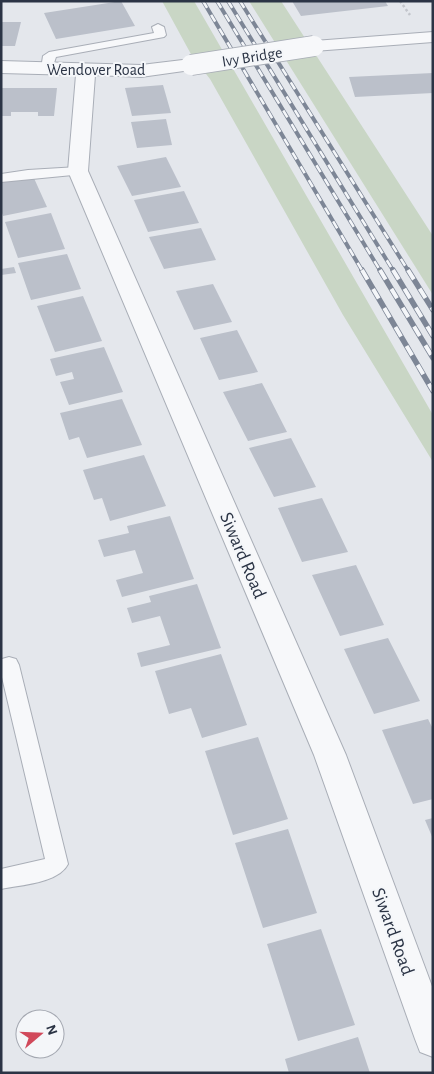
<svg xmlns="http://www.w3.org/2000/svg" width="434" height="1074" font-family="'Alegreya Sans',sans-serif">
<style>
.green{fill:#c9d6c5}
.building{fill:#bbc0ca}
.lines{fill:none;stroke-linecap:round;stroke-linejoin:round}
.lane-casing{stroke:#a9aeb7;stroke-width:2}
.street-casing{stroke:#a9aeb7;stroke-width:2}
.path{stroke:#c2c5cb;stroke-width:2.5;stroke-dasharray:2.5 2.5;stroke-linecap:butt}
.lane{fill:#f7f8fa;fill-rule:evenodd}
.street{fill:#f7f8fa;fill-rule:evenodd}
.rail-far1-casing{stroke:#7d8696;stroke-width:4}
.rail-casing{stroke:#7d8696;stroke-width:5.5}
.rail-far1{stroke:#f4f6f9;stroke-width:2.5;stroke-dasharray:8;stroke-linecap:butt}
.rail{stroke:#f4f6f9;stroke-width:4;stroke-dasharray:11;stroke-linecap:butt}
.street-bridge-casing{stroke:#a9aeb7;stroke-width:22;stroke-linecap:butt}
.street-bridge{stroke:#f7f8fa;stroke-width:20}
.labels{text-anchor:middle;stroke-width:4;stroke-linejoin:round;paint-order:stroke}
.far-street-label{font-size:16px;fill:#2b3445;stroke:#f4f6f9}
.street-label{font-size:19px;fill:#2b3445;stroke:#f4f6f9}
</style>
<rect width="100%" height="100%" fill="#e4e7ec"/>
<path class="green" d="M162,1H194L433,415V462L343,315L210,79L192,56Z
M249,1H281L433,236V295Z"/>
<path class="building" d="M121,1L135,26L56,39L44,13Z
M292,1H385L388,6L301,16Z
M1,22H21L15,46H1Z
M433,73V93L355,97L349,77Z
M163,85L171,113L132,116L125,88Z
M1,88H57L54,116H38V112H11V116H1Z
M166,119L172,145L137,148L131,122Z
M166,157L181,187L132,196L117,166Z
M33,176L47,207L3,216L1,210V182Z
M184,191L199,223L148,232L134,200Z
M51,213L65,249L18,258L5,222Z
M201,228L216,260L164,269L149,237Z
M67,254L81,289L31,300L18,263Z
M14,267L16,273L1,275V269Z
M213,284L232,322L194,330L176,291Z
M83,296L102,341L55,352L37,306Z
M237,330L258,372L219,380L200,338Z
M104,347L123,392L69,405L60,382L74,379L72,372L56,376L50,359Z
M262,383L287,432L248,441L223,392Z
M122,399L142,445L87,458L79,437L69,440L60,413Z
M291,438L316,487L274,497L249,448Z
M144,455L166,506L110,521L102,498L94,500L83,470Z
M322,498L348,552L302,562L278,508Z
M170,516L194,579L122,597L116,580L143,573L135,550L104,557L98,540L129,533L127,526Z
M356,565L384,625L340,636L312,575Z
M197,584L221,648L141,667L137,653L170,645L160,616L132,623L127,608L151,602L149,596Z
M388,638L420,701L374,714L344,649Z
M221,654L247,725L202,738L191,708L169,714L155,671Z
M428,719L433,729V799L413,804L382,730Z
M258,737L288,819L233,835L205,751Z
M433,818V839L425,820Z
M288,829L317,913L263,928L235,843Z
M321,929L355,1025L298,1041L267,944Z
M358,1037L370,1073H289L285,1059Z"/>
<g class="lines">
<defs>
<path id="lane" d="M158,24L164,27L166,35L164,37L56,57L51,72H43L41,69L43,56L49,52L154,33L152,27Z
M78,167L83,168L85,171L83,174L1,182V174L28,170Z
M9,657L16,659L19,665L68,864C59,883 20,885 1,889V869L45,859L1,673L2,659Z"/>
<path id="street" d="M433,32V42L314,51L308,50L305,46L308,42L314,41Z
M191,59L198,61L200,65L198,69L141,77L95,75L88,171L346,755L433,989V1057L420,1052L415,1039L314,755L68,171L76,75L1,73V61L141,65Z"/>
</defs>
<use href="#lane" class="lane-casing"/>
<use href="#street" class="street-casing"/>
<path class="path" d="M400,1L410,15"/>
<use href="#lane" class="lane"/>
<use href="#street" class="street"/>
<defs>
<path id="rail-far1" d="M203,1L363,272
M217,1L381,272
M228,1L394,272
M240,1L409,272"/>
<path id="rail" d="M362,270L433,391
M380,270L433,358
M393,270L433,336
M408,270L433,310"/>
</defs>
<use href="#rail-far1" class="rail-far1-casing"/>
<use href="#rail" class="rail-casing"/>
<use href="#rail-far1" class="rail-far1"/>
<use href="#rail" class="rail"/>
<defs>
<path id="street-bridge" d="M191,65L314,46"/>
</defs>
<use href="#street-bridge" class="street-bridge-casing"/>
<use href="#street-bridge" class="street-bridge"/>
</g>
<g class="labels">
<g class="far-street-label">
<text transform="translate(252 56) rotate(-9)" y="6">Ivy Bridge</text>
<text x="96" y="75">Wendover Road</text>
</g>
<g class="street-label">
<text transform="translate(244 555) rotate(67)" y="7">Siward Road</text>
<text transform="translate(394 931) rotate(70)" y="7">Siward Road</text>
</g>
</g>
<rect width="434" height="1074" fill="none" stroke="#2b3445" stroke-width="5"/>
<g transform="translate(40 1034) rotate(71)"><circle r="24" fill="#f4f6f9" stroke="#a4a8b1"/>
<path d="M0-4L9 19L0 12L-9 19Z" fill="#d1495b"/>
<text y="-8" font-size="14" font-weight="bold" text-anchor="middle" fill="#2b3445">N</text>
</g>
</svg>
